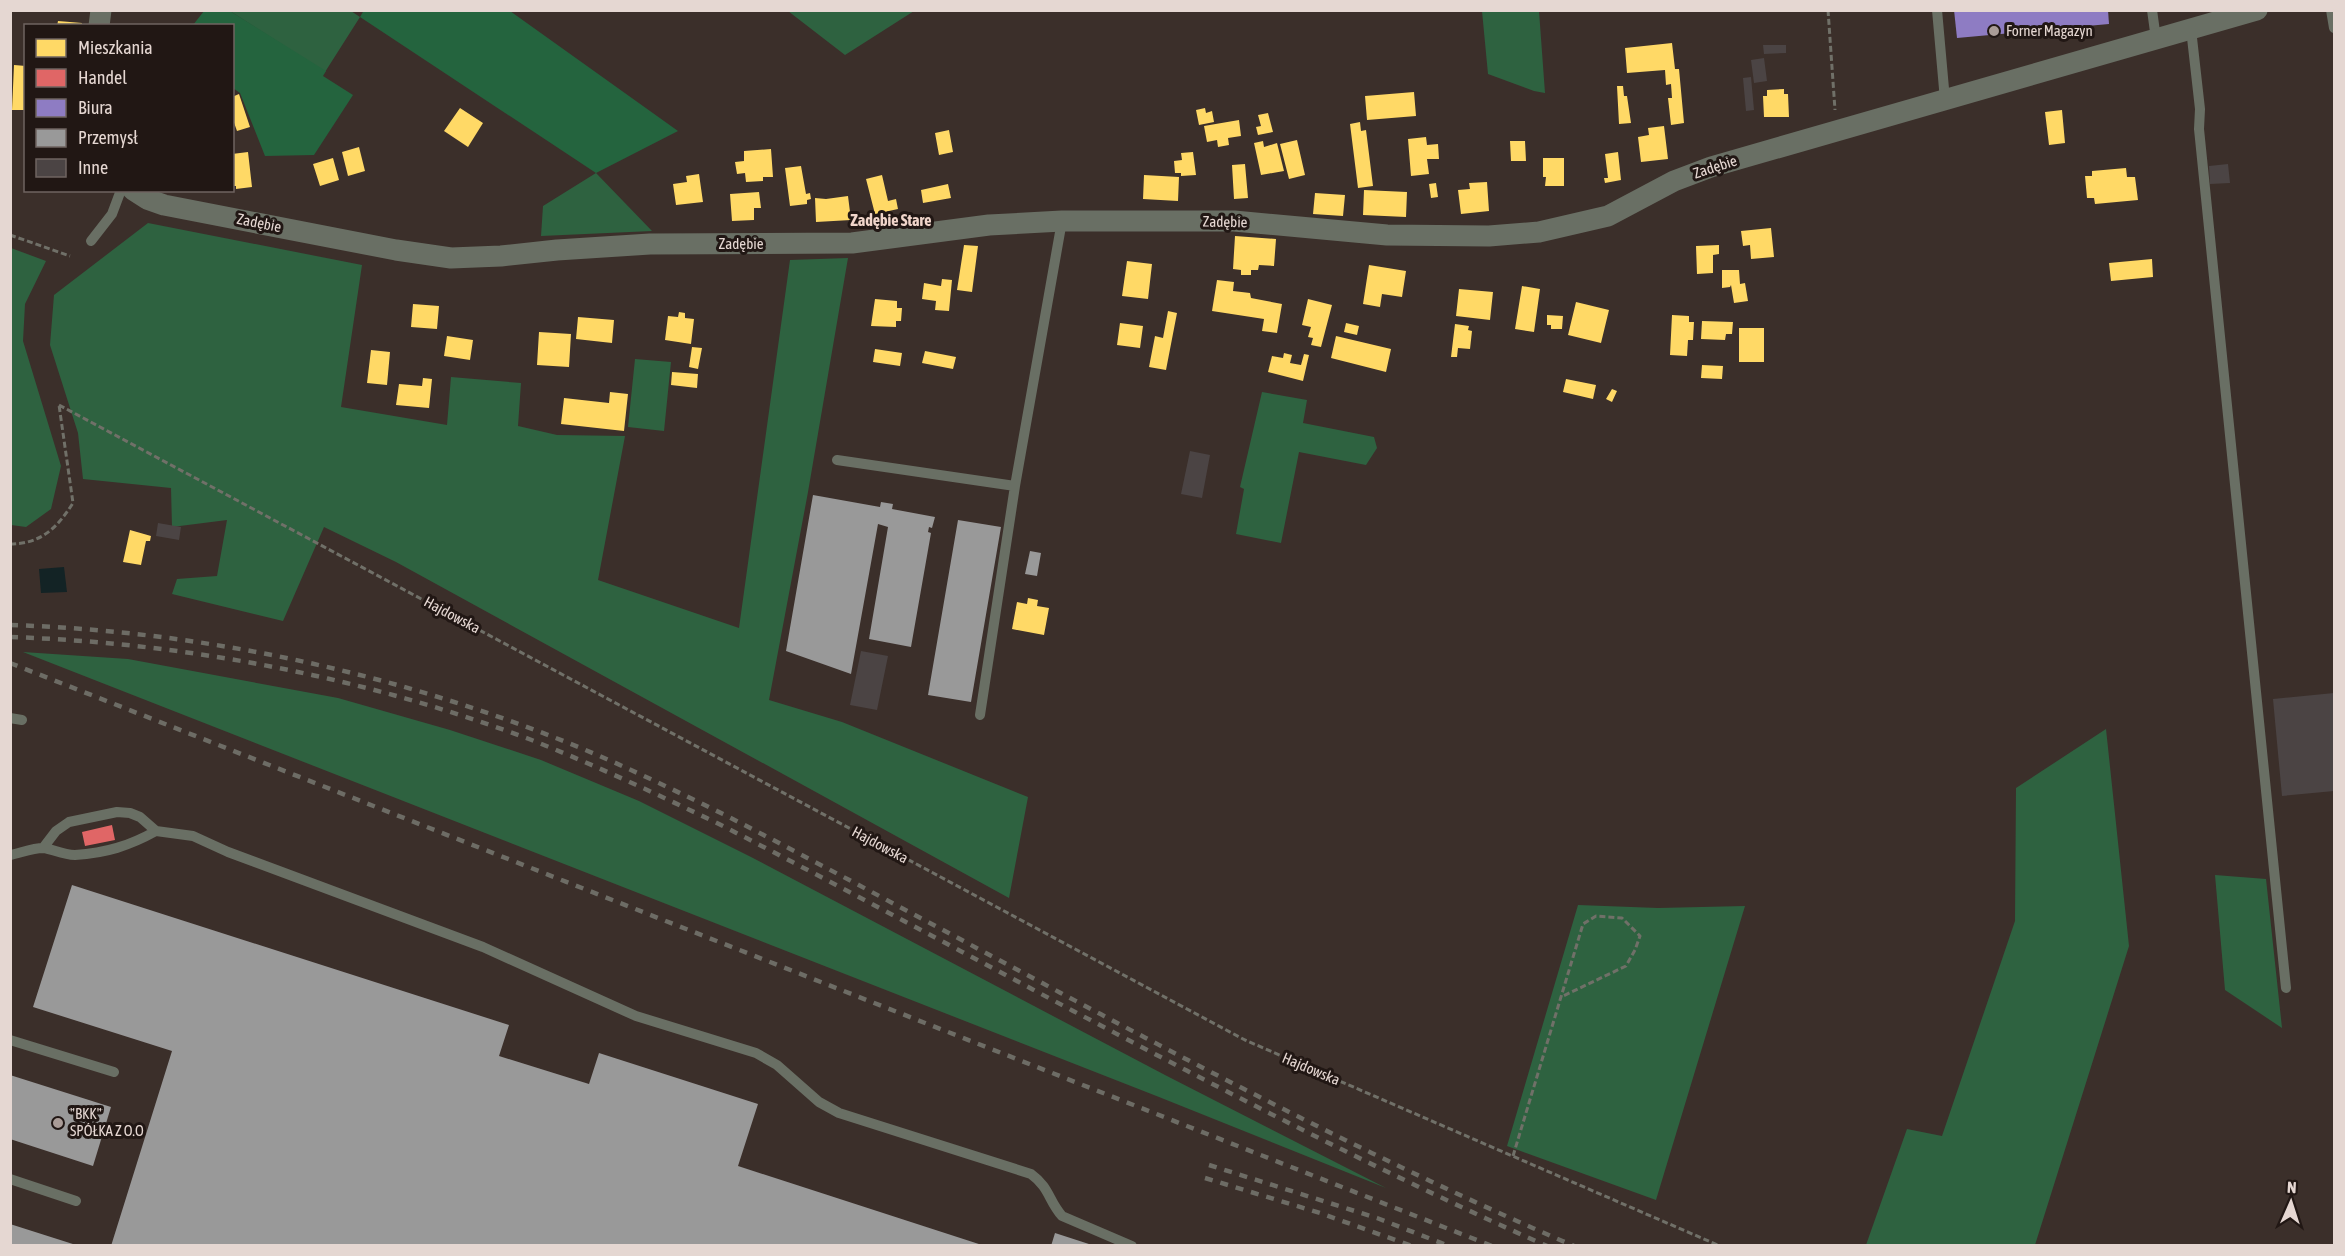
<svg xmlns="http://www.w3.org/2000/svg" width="2345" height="1256" font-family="'Asap Condensed',sans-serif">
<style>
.green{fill:#2e6240}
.forest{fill:#24643e}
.water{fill:#132325}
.homes{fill:#ffd966}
.shops{fill:#e06666}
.offices{fill:#8e7cc3}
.industry{fill:#999}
.building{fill:#4b4444}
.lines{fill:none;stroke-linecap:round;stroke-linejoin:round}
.path{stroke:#707068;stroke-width:3;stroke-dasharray:6 3;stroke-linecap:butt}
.service{stroke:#696f64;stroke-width:10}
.minor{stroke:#696f64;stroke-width:21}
.rail{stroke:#6d6c65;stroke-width:4.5;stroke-dasharray:8 8;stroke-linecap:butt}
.poi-dot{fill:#aa9c97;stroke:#211714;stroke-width:2}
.labels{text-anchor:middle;stroke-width:6;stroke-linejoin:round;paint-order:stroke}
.poi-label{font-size:15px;fill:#e5d7d2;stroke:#211714;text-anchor:start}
.street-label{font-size:15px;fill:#e5d7d2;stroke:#211714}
.neighbourhood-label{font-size:16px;font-weight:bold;fill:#f0d5ca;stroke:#211714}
</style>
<rect width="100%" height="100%" fill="#3b2f2a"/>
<path class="green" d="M230,11H351L360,17L325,72Z
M788,11H914L845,55Z
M1482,11H1539L1545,93L1534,91L1488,74Z
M596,173L652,231L541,236L543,206Z
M148,223L362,265L341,407L447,425L451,377L521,383L518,426L557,435L625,436L598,580L739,628L790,260L848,258L808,492L769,700L842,722L1028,797L1009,898L396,562L324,527L283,621L172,594L177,579L217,576L227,520L172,527L171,488L83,479L78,433L50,345L54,295Z
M11,248L46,261L25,304L23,341L61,466L51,509L26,527L11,525Z
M635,359L671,362L664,431L628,427Z
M1262,392L1307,400L1303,423L1374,437L1377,448L1366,465L1299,452L1281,543L1236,534L1244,489L1240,487Z
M23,652L128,659L338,698L450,730L541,760L639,801L751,857L1165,1075L1386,1188L1159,1097Z
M2106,729L2129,946L2035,1245H1866L1907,1129L1942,1136L2015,921L2016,788Z
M2215,875L2266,879L2282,1028L2225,990Z
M1578,905L1658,908L1745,906L1656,1200L1507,1146Z"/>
<path class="forest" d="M364,10L510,11L678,131L596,173L360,17Z
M204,11H230L326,71L323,76L353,95L314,155L265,156L240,93L233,88L232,26L193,25Z"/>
<path class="water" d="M64,567L67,592L41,593L39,569Z"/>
<path class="homes" d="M58,21L82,23V26H57Z
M1672,43L1675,69H1679L1684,123L1671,125L1668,98H1672L1671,84L1666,85L1665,70L1627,73L1625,48Z
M14,65L26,66V110H12Z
M1617,86H1623L1624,96H1627L1631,123L1619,124Z
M1784,89V94H1788L1789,117H1764L1763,96H1767V90Z
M1414,92L1416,116L1367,120L1365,96Z
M239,94L250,127L237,131L232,117V97Z
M460,108L483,123L468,147L444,131Z
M1205,108L1206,113L1212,111L1214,122L1199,125L1196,110Z
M2062,110L2065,143L2049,145L2045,112Z
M1268,113L1273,132L1258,135L1256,127L1261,126L1258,115Z
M1239,120L1241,136L1228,138L1229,145L1218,147L1217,140L1207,142L1204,126Z
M1360,122L1361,131L1366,130L1373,186L1358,188L1350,124Z
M1664,126L1668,159L1641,162L1638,137L1649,135L1648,128Z
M949,130L953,152L939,155L935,133Z
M1426,137L1427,145L1438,144L1439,159H1427L1429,174L1411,176L1408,139Z
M1297,140L1305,175L1289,179L1280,144Z
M1263,141L1264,147L1277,143L1284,171L1261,175L1254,143Z
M1510,141H1525L1526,161H1511Z
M359,147L365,171L348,176L342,152Z
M771,149L773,177H763V181L746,182L745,173L737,174L735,162L744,161V151Z
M248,152L252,187L236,189V186H232V154Z
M1193,152L1196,175L1181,176V173H1175L1174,161L1182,160L1181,153Z
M1618,152L1621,180L1605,183L1604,178H1608L1605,154Z
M333,158L339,180L320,186L313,164Z
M1543,158H1564V186H1545L1546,177H1543Z
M1245,164L1248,198L1234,199L1232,165Z
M801,166L806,194L810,193L811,199L807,200V204L790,206L785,168Z
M2126,168L2127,177H2135L2138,200L2095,204L2094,198H2087L2085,176H2092V171Z
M699,174L703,202L676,205L673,184L687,182L686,176Z
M882,175L888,201L896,199L898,209L875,214L866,179Z
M1144,175L1179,177L1178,201L1143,199Z
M1487,182L1489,211L1461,214L1458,190L1470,189L1469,183Z
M1436,183L1438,197L1431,198L1429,184Z
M948,184L951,198L923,203L921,190Z
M1364,190L1407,192L1406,217L1363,215Z
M759,192L761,208H754V220L732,221L730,194Z
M1315,193L1345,195L1343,216L1313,214Z
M848,196L851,220L816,222L815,198L826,199Z
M1771,228L1774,257L1751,259L1750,245L1743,246L1741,231Z
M1235,236L1276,239L1274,266L1259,265L1258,270H1251V275H1241V270L1233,269Z
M964,245L978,246L972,292L957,290Z
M1719,245V254L1713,255V273L1697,274L1696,246Z
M2152,259L2153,277L2111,281L2109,263Z
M1127,261L1152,264L1148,299L1122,296Z
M1369,265L1406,271L1402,297L1382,294L1380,307L1363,304Z
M1722,270H1739L1740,284L1745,283L1748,301L1734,303L1731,285L1730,287L1722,288Z
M942,279L952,280L949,311L935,310L936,301L922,299L924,283L941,286Z
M1217,280L1234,282L1233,291L1250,293L1251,298L1282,304L1277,333L1262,331L1264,319L1212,311Z
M1522,286L1540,289L1534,332L1515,329Z
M1459,289L1493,292L1490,320L1456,316Z
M875,299L897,301V308H902L901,321H896V327L871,326Z
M1308,299L1332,305L1321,347L1311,345L1313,338L1308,337L1311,327L1302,325Z
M1576,302L1609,310L1601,343L1568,335Z
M413,304L439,306L437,329L411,327Z
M1168,311L1177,313L1166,370L1149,367L1155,336L1163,338Z
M679,312L685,313V318L694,319L691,344L665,340L668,316L678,317Z
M1547,315L1563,316L1562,329H1551V325H1547Z
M1672,315L1689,316V322H1694L1693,340H1688L1687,356L1670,355Z
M578,317L614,320L612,343L576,339Z
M1702,321L1733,322L1732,334H1726L1725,340L1701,339Z
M1120,323L1143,326L1140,348L1117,345Z
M1346,323L1359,326L1357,335L1344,332Z
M1455,324L1469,326L1468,330L1472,331L1470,349L1458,348L1457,357H1451Z
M1739,328H1764V362H1739Z
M539,332L571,334L569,367L537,365Z
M447,336L473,340L470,360L444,356Z
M1336,336L1391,349L1386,372L1331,358Z
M692,347L702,348L698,369L689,367Z
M875,349L902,353L900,366L873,362Z
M371,350L390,352L387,385L367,383Z
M925,351L956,357L953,369L922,363Z
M1284,353L1292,355L1290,363L1301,365L1304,354L1309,355L1303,381L1268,372L1272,356L1283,358Z
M1702,365L1723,366L1722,379L1701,378Z
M672,372L698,374L697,388L671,385Z
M423,378L432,379L429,408L396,405L399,384L422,386Z
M1566,379L1596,385L1593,399L1563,392Z
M1612,389L1617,391L1612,402L1606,399Z
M610,392L628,394L624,431L561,424L564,398L609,403Z
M130,530L151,536L150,541H146L141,565L123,562Z
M1028,598L1038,600L1037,606L1049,608L1044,635L1012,629L1017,602L1027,604Z"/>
<path class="shops" d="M112,825L115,840L85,846L82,832Z"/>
<path class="offices" d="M1954,10H2108L2109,24L1957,38Z"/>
<path class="industry" d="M813,495L880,507L881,502L893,504L892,509L935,517L932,528L929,527L928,532L931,533L911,647L869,639L888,527L878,524L851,674L786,651Z
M958,520L1001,527L971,702L928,695Z
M1030,551L1041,553L1037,576L1025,574Z
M72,885L509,1025L499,1056L589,1084L599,1053L758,1104L738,1166L985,1246H111L172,1051L33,1007Z
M10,1075L111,1107L93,1166L10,1139Z
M10,1224L76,1245V1246H10Z
M1055,1233L1092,1245V1246H1051Z"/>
<path class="building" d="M1763,45H1786V53L1764,54Z
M1764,58L1767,81L1754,83L1751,60Z
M1751,77L1754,110L1746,111L1743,78Z
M2228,164L2230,183L2210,184L2209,166Z
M1190,451L1210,455L1202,498L1181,494Z
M158,523L181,527L179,540L156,536Z
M861,651L888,656L877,710L850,705Z
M2334,693V791L2282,796L2273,699Z"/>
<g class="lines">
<path class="path" d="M1828,10L1835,110
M10,235L70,256
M59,405L1245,1040L1720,1246
M10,544C41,544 57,528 73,503L59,405
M1513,1156L1583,924L1596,916L1622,918L1640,936L1635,950L1626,966L1561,997"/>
<path class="service" d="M1937,10L1945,100
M2152,10L2156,39
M2331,10L2334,28
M2191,29L2200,109L2199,129L2286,988
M91,241L112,214L121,190
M837,460L1015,486
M980,715L1015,486L1062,221
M10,718L22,720
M43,848L56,831L69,822L117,812L130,813L140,817L156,831L193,836L228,852L483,947L636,1016L756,1053L777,1065L819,1102L839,1113L1031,1174C1050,1188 1048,1200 1062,1216L1132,1246
M10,855C20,853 33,848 43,848C53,849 62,855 75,855C106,853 129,846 156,831
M10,1040L114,1072
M10,1179L76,1201"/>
<path class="minor" d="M99,26L101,10
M133,190L147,199L164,205L396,250L451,258L501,256L557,250L650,244L852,243L989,225L1062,221H1234L1387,235L1489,236L1539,232L1608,216L1674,181L1711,167L2257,10"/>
<path class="rail" d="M10,625C201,631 390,672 566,742C621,764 674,790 727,816C1008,961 1283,1121 1574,1246
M10,637C187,643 363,677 529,739C595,765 659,795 723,826C997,967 1265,1121 1547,1246
M10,663L1492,1246
M1209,1165L1377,1218L1449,1246
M1205,1178L1320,1213L1412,1246"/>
</g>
<g class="poi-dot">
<circle cx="1994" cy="31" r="6"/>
<circle cx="58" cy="1123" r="6"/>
</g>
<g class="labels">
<g class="poi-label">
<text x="2006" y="36">Forner Magazyn</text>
<text x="70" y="1119">"BKK"<tspan x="70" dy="17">SPÓŁKA Z O.O</tspan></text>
</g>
<g class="street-label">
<text transform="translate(1715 167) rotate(-18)" y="5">Zadębie</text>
<text transform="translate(1225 222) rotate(1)" y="5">Zadębie</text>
<text transform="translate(259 223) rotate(11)" y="5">Zadębie</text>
<text x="741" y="249">Zadębie</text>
<text transform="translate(452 615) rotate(28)" y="5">Hajdowska</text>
<text transform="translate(880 845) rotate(28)" y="5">Hajdowska</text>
<text transform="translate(1311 1069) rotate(23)" y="5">Hajdowska</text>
</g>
<g class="neighbourhood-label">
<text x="891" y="226">Zadębie Stare</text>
</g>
</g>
<rect width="2345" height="1256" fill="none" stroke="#e5d7d2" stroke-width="24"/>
<rect x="24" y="24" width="210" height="168" fill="#211714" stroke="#6f6460" stroke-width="1.5"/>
<rect x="36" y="39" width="30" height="18" fill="#ffd966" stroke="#6f6460" stroke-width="1.5"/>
<text x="78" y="54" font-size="18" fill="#e5d7d2">Mieszkania</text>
<rect x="36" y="69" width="30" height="18" fill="#e06666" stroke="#6f6460" stroke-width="1.5"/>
<text x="78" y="84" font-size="18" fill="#e5d7d2">Handel</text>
<rect x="36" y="99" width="30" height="18" fill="#8e7cc3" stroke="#6f6460" stroke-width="1.5"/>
<text x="78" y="114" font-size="18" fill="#e5d7d2">Biura</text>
<rect x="36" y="129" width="30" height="18" fill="#999999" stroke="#6f6460" stroke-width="1.5"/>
<text x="78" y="144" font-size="18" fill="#e5d7d2">Przemysł</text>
<rect x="36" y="159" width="30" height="18" fill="#4b4444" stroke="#6f6460" stroke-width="1.5"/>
<text x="78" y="174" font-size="18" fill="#e5d7d2">Inne</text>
<g transform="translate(2291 1202) rotate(3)" stroke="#211714" stroke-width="4.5" paint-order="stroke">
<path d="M0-4.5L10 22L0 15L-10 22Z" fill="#e5d7d2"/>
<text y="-9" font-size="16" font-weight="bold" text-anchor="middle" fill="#e5d7d2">N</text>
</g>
</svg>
